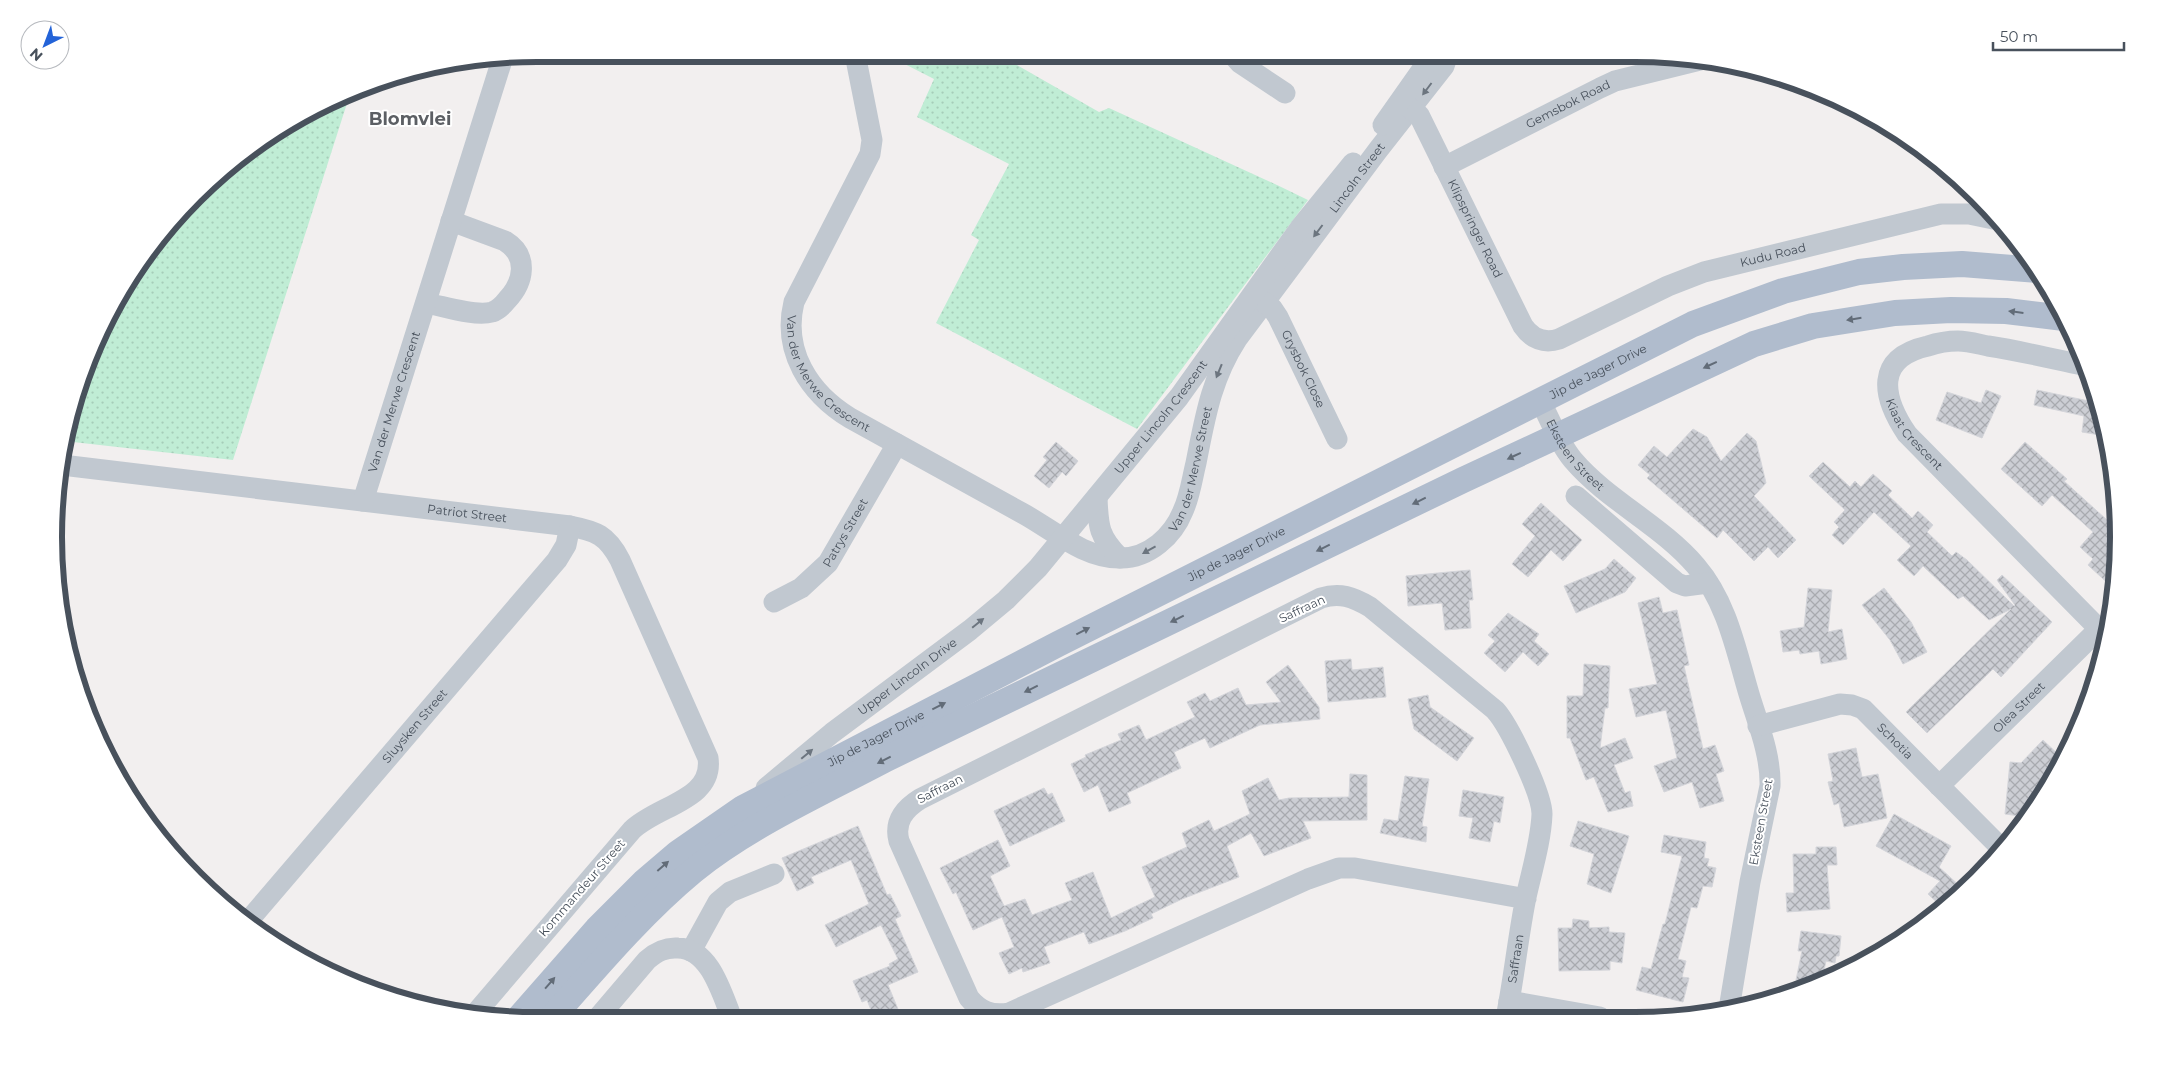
<svg xmlns="http://www.w3.org/2000/svg" width="2173" height="1075" font-family="Montserrat,sans-serif">
<style>
.grass{fill:url(#grass-dots)}
.building{fill:url(#building-cross-hatch);stroke:#d4d5da}
.lines{fill:none;stroke-linecap:round;stroke-linejoin:round}
.minor{stroke:#c1c8d0;stroke-width:21}
.major{stroke:#b0bccd;stroke-width:26}
.oneway{fill:#6c757f}
.oneway2{fill:#626c78}
.labels{text-anchor:middle;stroke-width:4;stroke-linejoin:round;paint-order:stroke}
.street-label{font-size:12px;fill:#48515c;stroke:#fff}
.district-label{font-size:18px;font-weight:bold;fill:#5c5f64;stroke:#fff}
.rim{fill:none;stroke:#48515c;stroke-width:6}
</style>
<defs>
<pattern id="grass-dots" width="8" height="8" patternUnits="userSpaceOnUse" patternTransform="scale(1.25)"><rect width="8" height="8" fill="#c0edd5"/><path d="M2 2h.1M6 6h.1" fill="none" stroke="#a6cdb9" stroke-width="1.8" stroke-linecap="round"/></pattern>
<pattern id="building-cross-hatch" width="8" height="8" patternUnits="userSpaceOnUse" patternTransform="scale(1.25)"><rect width="8" height="8" fill="#ccced4"/><path d="M0 0l8 8M0 8l8-8" fill="none" stroke="#a8aaaf"/></pattern>
</defs>
<rect width="100%" height="100%" fill="#f2efef"/>
<path class="grass" d="M885,54H1011L1008,60L1099,112L1109,108L1277,185L1308,200L1137,429L936,323L979,240L971,235L1009,164L917,117L934,79Z
M349,97L233,460L64,441L91,352L135,269L243,154Z"/>
<path class="building" d="M1986,390L2001,396L1982,438L1936,420L1947,392L1981,403Z
M2037,390L2098,403L2102,418L2100,435L2082,432L2084,416L2034,405Z
M1693,429L1707,437L1721,461L1747,433L1756,441L1766,483L1754,496L1796,540L1778,558L1768,547L1754,561L1723,530L1717,538L1647,478L1650,475L1638,465L1654,446L1667,457Z
M1056,442L1078,461L1066,476L1062,472L1049,488L1034,476L1047,460L1043,457Z
M2025,442L2067,479L2064,481L2118,530L2114,589L2088,565L2093,559L2080,547L2093,532L2052,495L2042,506L2001,469Z
M1823,462L1850,487L1855,481L1861,487L1873,474L1892,491L1888,495L1912,518L1918,511L1933,525L1927,532L1952,556L1956,552L1967,560L2014,606L2015,605L1997,580L2002,575L2052,622L2001,677L1993,669L1927,733L1906,712L2011,609L1989,620L1963,596L1958,599L1923,566L1914,576L1897,560L1911,546L1874,512L1843,545L1832,535L1839,527L1834,522L1845,510L1809,476Z
M1541,503L1582,540L1563,561L1551,550L1528,577L1512,564L1535,536L1522,524Z
M1614,559L1636,578L1625,592L1576,613L1564,586L1605,569Z
M1470,570L1473,600H1469L1471,628L1445,630L1442,603L1408,606L1406,576Z
M1808,588L1832,590L1828,632L1842,629L1847,659L1821,664L1819,651L1800,654L1799,650L1783,652L1780,631L1804,627Z
M1884,588L1911,622L1927,652L1903,664L1890,640L1862,605Z
M1659,597L1663,613L1677,610L1689,665L1684,666L1703,749L1715,745L1724,771L1716,774L1724,801L1700,808L1692,782L1664,792L1654,766L1677,758L1666,710L1636,717L1629,689L1657,684L1638,603Z
M1508,613L1539,634L1534,641L1549,654L1538,666L1523,652L1505,672L1484,653L1495,641L1488,635Z
M1351,659L1352,670L1383,667L1386,697L1328,702L1325,661Z
M1584,664L1610,666L1608,708H1605L1600,748L1625,738L1633,758L1614,765L1625,793L1630,791L1633,806L1608,812L1594,777L1586,780L1570,738H1567V696H1583Z
M1288,665L1319,707L1320,719L1260,725L1210,748L1205,738L1174,752L1181,768L1127,793L1131,803L1109,812L1098,785L1084,792L1071,764L1086,757L1085,755L1121,740L1118,734L1139,725L1146,740L1195,717L1187,702L1205,693L1210,701L1238,688L1246,705L1281,702L1266,682Z
M1428,695L1430,707L1474,738L1457,761L1414,729L1408,699Z
M2043,740L2062,758L2047,775L2045,787L2028,817L2005,814L2010,762L2021,763Z
M1856,748L1862,777L1878,774L1887,818L1844,827L1839,803L1834,805L1828,782L1833,781L1828,754Z
M1350,774L1367,775V820L1303,821L1311,838L1264,856L1251,833L1227,846L1239,877L1182,899L1151,914L1153,918L1125,931L1089,944L1084,932L1044,947L1050,963L1023,972L1022,968L1009,974L999,953L1014,947L1002,917L973,930L956,892L953,894L940,868L998,840L1010,866L990,876L1004,906L1025,899L1032,915L1072,900L1065,883L1093,872L1111,918L1155,897L1142,867L1187,847L1182,833L1209,820L1214,831L1250,814L1242,791L1268,778L1279,800L1289,798L1349,797Z
M1405,776L1429,779L1422,826L1427,827L1426,842L1380,833L1384,819L1398,821Z
M1044,788L1048,795L1052,793L1065,821L1010,846L994,811Z
M1463,790L1504,797L1500,823L1494,821L1490,842L1469,838L1473,818L1459,816Z
M1894,814L1951,846L1939,867L1963,889L1943,908L1928,894L1940,881L1876,846Z
M1578,821L1629,836L1611,893L1587,884L1594,854L1570,846Z
M858,826L887,895L890,894L901,916L895,919L918,972L888,985L900,1014L887,1020H875L867,1000L862,1002L853,981L890,966L889,964L898,959L881,925L836,947L825,925L869,904L851,860L811,877L814,883L797,891L782,858Z
M1664,835L1706,842L1704,858L1709,859L1707,866L1716,868L1712,887L1703,886L1697,908L1691,907L1678,959L1686,961L1682,977L1689,978L1683,1002L1636,990L1642,967L1651,969L1663,924H1665L1682,856L1661,852Z
M1816,847H1836L1837,865H1827L1830,909L1787,912L1786,893H1794L1793,854H1816Z
M1573,919L1589,921V928L1609,927V932L1625,933L1622,963L1610,961V970L1559,971L1558,928H1572Z
M1801,931L1841,936L1839,956H1836L1835,963L1826,961L1821,984L1796,980L1802,951H1798Z"/>
<g class="lines">
<g class="minor">
<path id="s1" d="M855,54L872,140L870,154L794,302C782,351 809,393 850,418C907,450 965,481 1022,513C1052,529 1084,559 1121,558C1149,558 1173,536 1183,511C1190,496 1192,479 1196,463C1205,418 1211,379 1237,339L1378,150L1444,66L1448,54"/>
<path d="M1232,54L1240,63L1285,93"/>
<path id="s2" d="M1402,102L1419,115L1523,326C1532,339 1544,344 1559,339L1668,286L1704,272L1941,214H1969L1998,220"/>
<path d="M1383,125L1433,54"/>
<path id="s3" d="M1444,167L1600,88L1615,81L1700,60"/>
<path id="s4" d="M1255,295L1272,308L1278,317L1337,439"/>
<path d="M426,303C443,306 475,317 492,312C498,310 503,305 507,300C524,282 529,256 505,241L451,221"/>
<path id="s5" d="M2086,366C2054,359 2021,351 1988,346C1978,344 1968,341 1958,341C1948,341 1937,343 1928,346C1874,358 1882,397 1907,434L2108,638"/>
<path id="s6" d="M1540,400C1550,420 1559,443 1573,460C1608,501 1661,525 1696,566C1727,602 1736,650 1749,694C1758,724 1771,755 1770,786L1750,882L1729,1009"/>
<path id="s7" d="M62,465L570,526C596,531 607,535 620,560L708,758C714,800 658,805 632,830L474,1015"/>
<path d="M1576,496L1677,583L1685,586L1708,583"/>
<path d="M1097,497C1098,527 1099,537 1120,558"/>
<path id="s8" d="M363,501L502,60"/>
<path id="s9" d="M774,602L801,588L828,563L897,444"/>
<path id="s10" d="M1758,726L1840,704L1852,705L1863,709L2002,849"/>
<path id="s11" d="M1939,786L2099,629"/>
<path id="s12" d="M766,788L832,733L970,630L1006,600L1038,568L1179,397L1300,228L1353,163"/>
<path id="s13" d="M249,920L557,560L566,545L570,526"/>
<path d="M691,951L718,902L730,892L774,874"/>
<path d="M1509,1001L1600,1017"/>
<path id="s14" d="M1506,1018C1514,978 1518,937 1526,897C1532,870 1541,841 1542,814C1542,794 1509,725 1495,710L1370,607C1353,597 1340,592 1321,598L920,799C904,809 894,822 899,841L969,998C980,1011 991,1016 1009,1013L1308,879L1339,868H1355L1526,899"/>
<path d="M595,1021L647,960C656,952 665,947 678,948C711,949 722,995 733,1021"/>
</g>
<g class="major">
<path id="s15" d="M518,1019L597,929L644,882L678,853L743,808L1058,644L1693,324L1783,291L1859,272L1903,267L1962,264L2038,270"/>
<path d="M549,1021C595,969 640,915 693,871C750,825 822,793 886,759L1463,480L1754,344L1813,326L1895,313L1951,310L2006,311L2064,318"/>
</g>
</g>
<defs><path id="oneway-solid" d="M-6-.8H1V-3.2L6.5 0L1 3.2V.8H-6Z" transform="scale(1.25)"/></defs>
<g class="oneway">
<use href="#oneway-solid" transform="translate(1427 89) rotate(127)"/>
<use href="#oneway-solid" transform="translate(1318 231) rotate(127)"/>
<use href="#oneway-solid" transform="translate(1219 371) rotate(112)"/>
<use href="#oneway-solid" transform="translate(1149 550) rotate(151)"/>
<use href="#oneway-solid" transform="translate(978 623) rotate(-39)"/>
<use href="#oneway-solid" transform="translate(807 754) rotate(-40)"/>
</g>
<g class="oneway2">
<use href="#oneway-solid" transform="translate(2016 312) rotate(-173)"/>
<use href="#oneway-solid" transform="translate(1854 319) rotate(171)"/>
<use href="#oneway-solid" transform="translate(1710 365) rotate(155)"/>
<use href="#oneway-solid" transform="translate(1514 456) rotate(155)"/>
<use href="#oneway-solid" transform="translate(1419 501) rotate(154)"/>
<use href="#oneway-solid" transform="translate(1323 548) rotate(154)"/>
<use href="#oneway-solid" transform="translate(1177 619) rotate(154)"/>
<use href="#oneway-solid" transform="translate(1083 631) rotate(-27)"/>
<use href="#oneway-solid" transform="translate(1031 689) rotate(154)"/>
<use href="#oneway-solid" transform="translate(939 706) rotate(-27)"/>
<use href="#oneway-solid" transform="translate(884 760) rotate(153)"/>
<use href="#oneway-solid" transform="translate(663 866) rotate(-41)"/>
<use href="#oneway-solid" transform="translate(550 983) rotate(-49)"/>
</g>
<g class="labels">
<g class="street-label">
<text dy="4" stroke="none"><textPath href="#s3" startOffset="139">Gemsbok Road</textPath></text>
<text dy="4" stroke="none"><textPath href="#s1" startOffset="1178">Lincoln Street</textPath></text>
<text dy="4" stroke="none"><textPath href="#s2" startOffset="148">Klipspringer Road</textPath></text>
<text dy="4" stroke="none"><textPath href="#s2" startOffset="529">Kudu Road</textPath></text>
<text dy="4" stroke="none"><textPath href="#s4" startOffset="90">Grysbok Close</textPath></text>
<text dy="4" stroke="none"><textPath href="#s1" startOffset="355">Van der Merwe Crescent</textPath></text>
<text dy="4" stroke="none"><textPath href="#s15" startOffset="1270">Jip de Jager Drive</textPath></text>
<text dy="4" stroke="none"><textPath href="#s8" startOffset="104">Van der Merwe Crescent</textPath></text>
<text dy="4" stroke="none"><textPath href="#s12" startOffset="545">Upper Lincoln Crescent</textPath></text>
<text dy="4" stroke="none"><textPath href="#s5" startOffset="280">Kiaat Crescent</textPath></text>
<text dy="4" stroke="none"><textPath href="#s6" startOffset="66">Eksteen Street</textPath></text>
<text dy="4" stroke="none"><textPath href="#s1" startOffset="838">Van der Merwe Street</textPath></text>
<text dy="4" stroke="none"><textPath href="#s7" startOffset="408">Patriot Street</textPath></text>
<text dy="4" stroke="none"><textPath href="#s9" startOffset="102">Patrys Street</textPath></text>
<text dy="4" stroke="none"><textPath href="#s15" startOffset="865">Jip de Jager Drive</textPath></text>
<text transform="translate(1302 609) rotate(-25)" y="4">Saffraan</text>
<text dy="4" stroke="none"><textPath href="#s12" startOffset="180">Upper Lincoln Drive</textPath></text>
<text dy="4" stroke="none"><textPath href="#s11" startOffset="112">Olea Street</textPath></text>
<text dy="4" stroke="none"><textPath href="#s13" startOffset="255">Sluysken Street</textPath></text>
<text dy="4" stroke="none"><textPath href="#s15" startOffset="460">Jip de Jager Drive</textPath></text>
<text dy="4" stroke="none"><textPath href="#s10" startOffset="154">Schotia</textPath></text>
<text transform="translate(940 789) rotate(-27)" y="4">Saffraan</text>
<text transform="translate(1761 822) rotate(-80)" y="4">Eksteen Street</text>
<text transform="translate(582 888) rotate(-49)" y="4">Kommandeur Street</text>
<text dy="4" stroke="none"><textPath href="#s14" startOffset="60">Saffraan</textPath></text>
</g>
<g class="district-label">
<text x="410" y="125">Blomvlei</text>
</g>
</g>
<path d="M0 0H2173V1075H0ZM537 62H1635A475 475 0 0 1 2110 537V537A475 475 0 0 1 1635 1012H537A475 475 0 0 1 62 537V537A475 475 0 0 1 537 62Z" fill="#fff" fill-rule="evenodd"/>
<path class="rim" d="M537 62H1635A475 475 0 0 1 2110 537V537A475 475 0 0 1 1635 1012H537A475 475 0 0 1 62 537V537A475 475 0 0 1 537 62Z"/>
<g transform="translate(45 45) rotate(222)"><circle r="24" fill="#ffffff" stroke="#b6b9be"/>
<path d="M0-4L9 19L0 12L-9 19Z" fill="#2363d8"/>
<text y="-8" font-size="14" font-weight="bold" text-anchor="middle" fill="#48515c">N</text>
</g>
<path d="M1993 42v8h131v-8" fill="none" stroke="#48515c" stroke-width="2.5"/>
<text x="2000" y="42" font-size="15" fill="#48515c" stroke="#ffffff" stroke-width="4" paint-order="stroke">50 m</text>
</svg>
